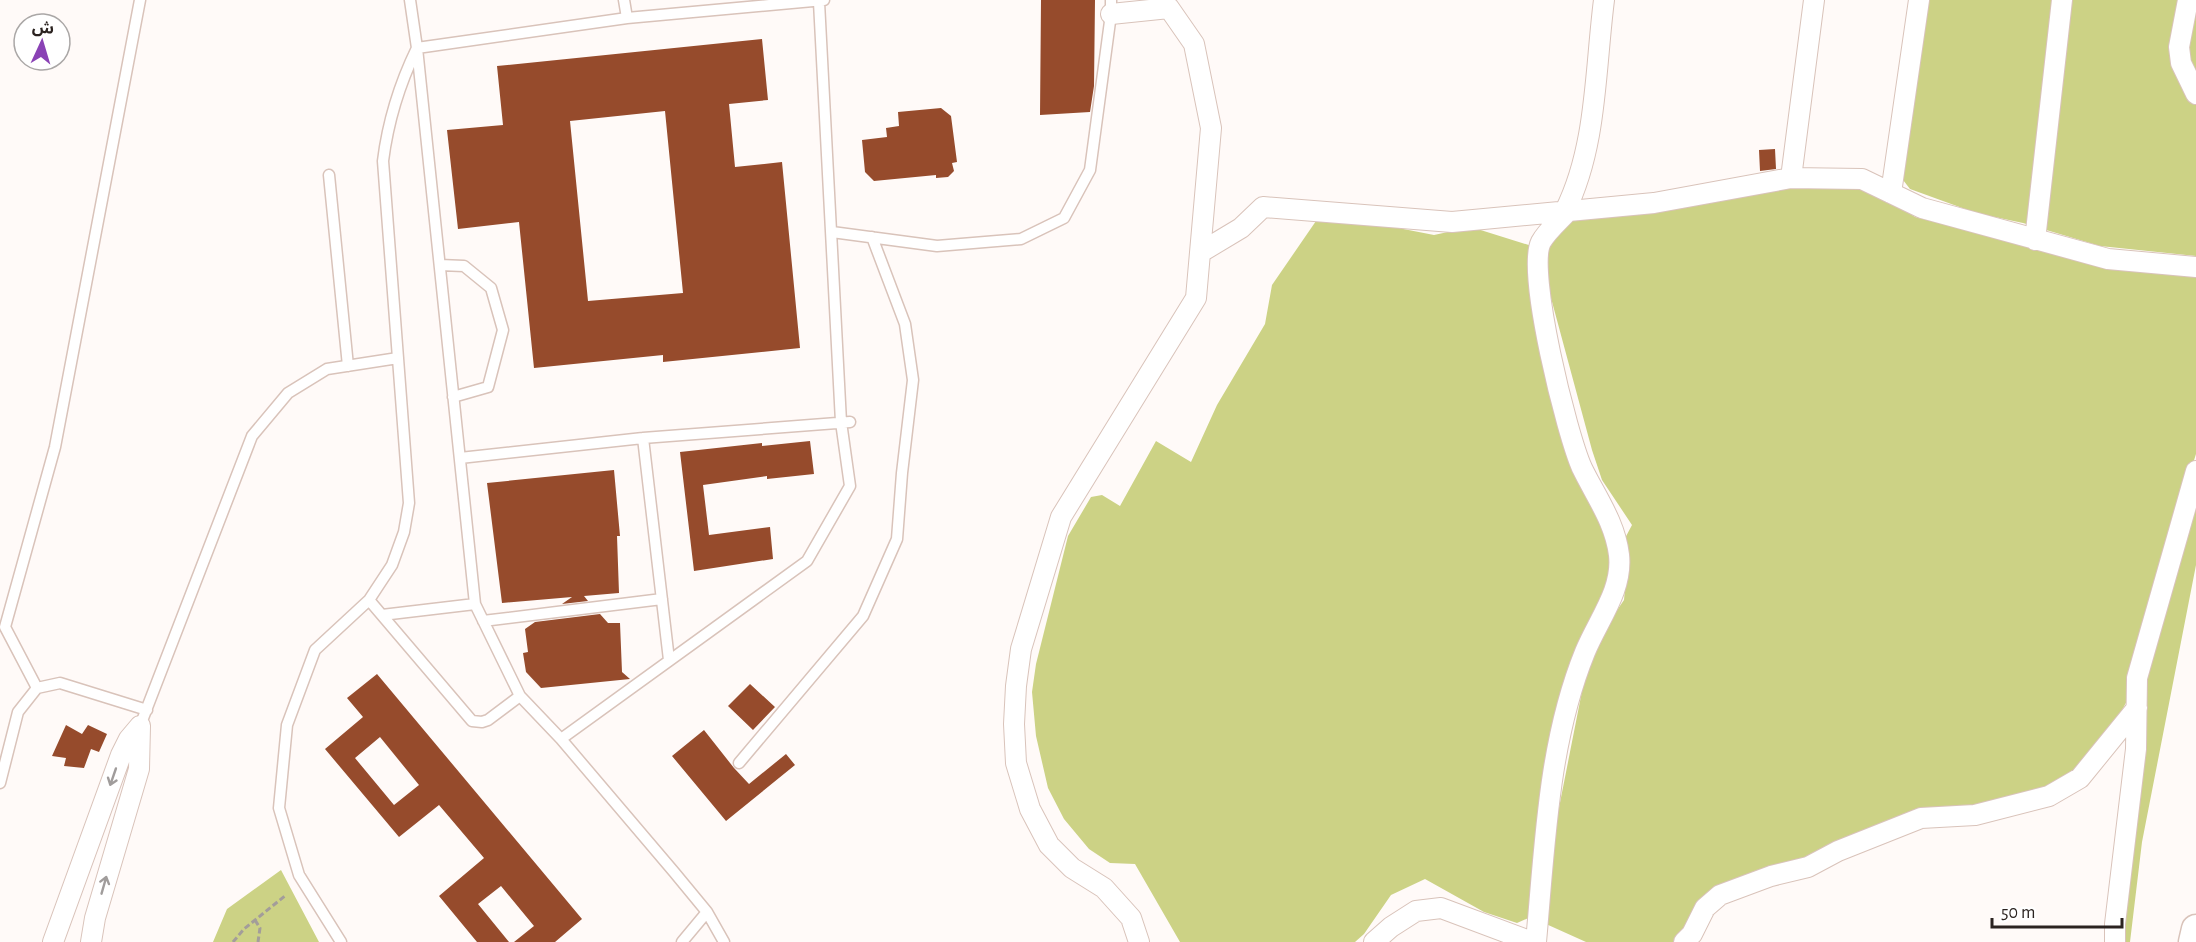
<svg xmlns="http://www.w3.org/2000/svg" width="2196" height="942" font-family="'Alegreya Sans','Noto Sans Arabic',sans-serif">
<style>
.green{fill:#ccd285}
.building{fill:#964b2c;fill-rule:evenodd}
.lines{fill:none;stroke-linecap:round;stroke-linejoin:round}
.lane-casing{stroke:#d9c3ba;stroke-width:13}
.street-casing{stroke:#d9c3ba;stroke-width:22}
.secondary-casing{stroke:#d9c3ba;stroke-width:31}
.path{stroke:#a39d9a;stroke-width:3;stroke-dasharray:6 3;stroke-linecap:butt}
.lane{stroke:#fff;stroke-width:10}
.street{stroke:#fff;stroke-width:20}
.secondary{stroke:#fff;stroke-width:28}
.oneway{stroke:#a09c9b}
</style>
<rect width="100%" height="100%" fill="#fffaf8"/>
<path class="green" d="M1928,0H2185L2179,70L2196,104V256L2100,246L2023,223L1976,213L1910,189L1900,176Z
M2196,0V82L2187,46Z
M1839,184L1886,197L1915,217L2107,265L2196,272V454L2173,526L2127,701L2107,737L2077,776L1979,810L1732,885L1678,942H1586L1546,924L1554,833L1585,676L1603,631L1624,600L1627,566L1623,542L1632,525L1602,480L1592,450L1551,298L1544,260L1556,232L1573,220L1783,186Z
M1316,221L1383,225L1434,235L1471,227L1532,246L1537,320L1611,529L1616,568L1543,799L1532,864L1535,915L1517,923L1484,912L1425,879L1391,895L1364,934L1355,942H1180L1135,864L1110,863L1089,849L1064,819L1048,788L1036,736L1032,692L1036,664L1068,536L1091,497L1102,495L1120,506L1156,441L1191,462L1217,405L1265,324L1272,285Z
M2196,487V565L2142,842L2130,942H2119L2143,679Z
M281,870L319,942H213L227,909Z"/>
<path class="building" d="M1041,0H1095L1094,86L1090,112L1040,115Z
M762,39L768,100L729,104L735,167L782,162L800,348L663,362V355L534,368L519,222L458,229L447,130L503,125L497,66ZM665,111L683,293L588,301L570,121Z
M941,108L951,116L957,162L952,163L954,171L948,177L936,178V175L874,181L865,172L862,140L887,137L886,128L899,126L898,112Z
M1775,149L1776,169L1760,171L1759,150Z
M810,441L814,474L767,479V476L703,485L709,535L770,527L773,559L694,571L680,452L762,443V446Z
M614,470L620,536H617L619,593L584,596L588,601L562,604L572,597L502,603L487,483Z
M600,614L608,623H620L622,672L630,679L541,688L526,672L523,653L528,652L525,629L535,622Z
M377,674L582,919L555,942H514L534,926L501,886L478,904L509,942H477L439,896L484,858L439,805L399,837L325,749L363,717L347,698ZM380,737L419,785L394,805L355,758Z
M750,684L775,707L753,730L728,706Z
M66,725L82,734L88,725L107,734L99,752L91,749L84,768L64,766L66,758L52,756Z
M704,730L734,768L749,784L786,754L795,765L726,821L672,756Z"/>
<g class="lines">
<defs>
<path id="lane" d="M410,0L417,48L475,604L520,696L561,739L674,872L707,912L724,942
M624,0L627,18
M329,175L348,366
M832,232L937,246L1021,239L1064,218L1090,170L1111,14V0
M440,265L464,266L491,288L503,330L488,387L453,397
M643,438L669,660
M460,458L643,438L850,422
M369,600L472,721L482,722L488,720L520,696
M382,615L475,604
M483,621L662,599
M37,688L5,627L55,447L140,0
M140,726L252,436L288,393L327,369L398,358
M561,739L807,561L850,486L841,422L819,2
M739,763L863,616L897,539L902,473L913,380L905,324L872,237
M0,783L18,712L37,688L60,683L147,710
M341,942L299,875L279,808L287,725L315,650L369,600L392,565L404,532L409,503L383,161C388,121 399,85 417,48L627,18L824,0
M682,942L707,912"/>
<path id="street" d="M2188,0L2179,47L2181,63L2196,94
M1111,14L1169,8L1194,44L1211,128L1196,298L1061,517L1021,649L1016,686L1014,724L1016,763L1030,809L1049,845L1072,868L1104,888L1131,918L1139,942
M1791,178L1814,0
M1891,193L1919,0
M1565,211C1597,147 1595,70 1604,0
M2035,240L2062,0
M1201,252L1241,228L1263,207L1452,222L1654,203L1791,178L1862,179L1922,208L2108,259L2196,267
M53,942L121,755L129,739L140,726
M91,942L95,918L139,769L140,726
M1374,942L1391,927L1416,911L1441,908L1532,942
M1536,942C1545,845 1548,743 1585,652C1598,620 1623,590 1619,555C1615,522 1596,497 1582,468C1567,435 1526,271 1541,242C1547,231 1560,220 1568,211
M1684,942L1692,934L1705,908L1720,895L1771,876L1808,867L1838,851L1921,818L1975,815L2049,796L2080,778L2137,708
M2115,942V924L2136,749L2137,678L2196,471"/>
<path id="secondary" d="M2193,942L2196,929"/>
</defs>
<use href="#lane" class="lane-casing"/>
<use href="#street" class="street-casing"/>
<use href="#secondary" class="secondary-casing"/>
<path class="path" d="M255,920L260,928L258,942
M233,942L244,929L286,895"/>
<use href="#lane" class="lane"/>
<use href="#street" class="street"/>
<use href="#secondary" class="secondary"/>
</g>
<defs><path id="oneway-shaft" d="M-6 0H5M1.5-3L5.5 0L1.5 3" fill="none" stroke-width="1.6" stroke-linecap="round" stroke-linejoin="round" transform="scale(1.5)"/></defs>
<g class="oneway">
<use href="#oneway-shaft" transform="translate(113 777) rotate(109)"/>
<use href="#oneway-shaft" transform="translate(104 885) rotate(-74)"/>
</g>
<g transform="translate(42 42) rotate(4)"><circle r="28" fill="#ffffff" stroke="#aaa7a6" stroke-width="1.5"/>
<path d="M0-4.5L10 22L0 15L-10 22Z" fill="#8a42b5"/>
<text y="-9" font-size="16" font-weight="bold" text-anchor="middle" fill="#2b2320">ش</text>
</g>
<path d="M1992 918v9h130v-9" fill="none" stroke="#2b2320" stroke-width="3"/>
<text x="2001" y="918" font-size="18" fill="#2b2320" stroke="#ffffff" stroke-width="4.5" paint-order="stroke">50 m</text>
</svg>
